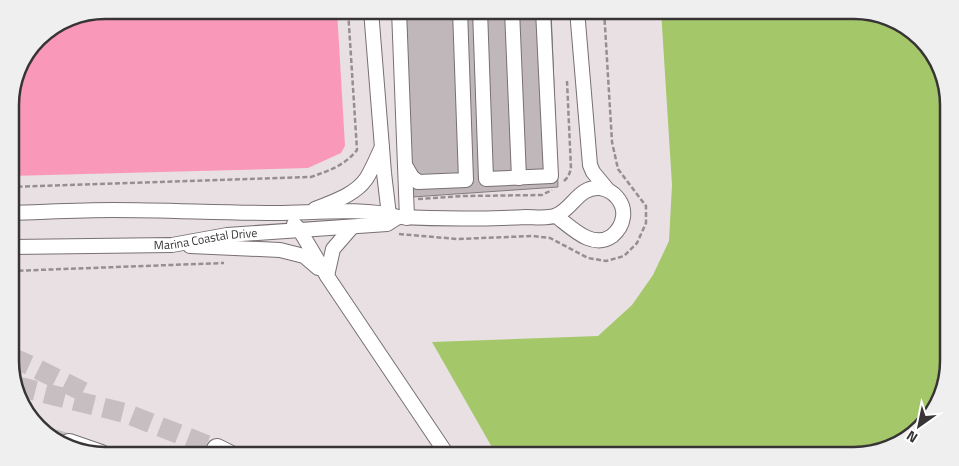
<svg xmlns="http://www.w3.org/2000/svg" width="959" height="466" font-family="'Titillium Web',sans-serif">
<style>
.green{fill:#f998b8}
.water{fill:#a4c76a}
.building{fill:#bfb7b9;stroke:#837c7e}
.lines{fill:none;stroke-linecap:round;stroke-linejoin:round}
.highway-tunnel{stroke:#c6bec0;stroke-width:20;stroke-dasharray:20 10;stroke-linecap:butt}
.minor-casing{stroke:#787072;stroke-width:16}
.highway-casing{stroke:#787072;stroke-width:22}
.path{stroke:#958f91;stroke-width:2.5;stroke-dasharray:5 2.5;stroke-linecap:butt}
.minor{stroke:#fff;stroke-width:14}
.highway{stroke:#fff;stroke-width:20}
.labels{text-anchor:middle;stroke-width:4;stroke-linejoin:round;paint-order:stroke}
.street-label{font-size:12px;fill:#383435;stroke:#fff}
.rim{fill:none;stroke:#383435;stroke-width:2.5}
</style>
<rect width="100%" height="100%" fill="#e9e0e3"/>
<path class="green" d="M104,10H337L345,146L341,153L308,168L10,176V98L20,62L42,34Z"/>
<path class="water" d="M661,10H855L896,20L933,52L948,92L949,362L939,403L907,440L860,456H497L432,342L598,336L632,305L653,275L669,241L672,185Z"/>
<path class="building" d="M406,10H551L558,187L412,197Z"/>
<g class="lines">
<path class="highway-tunnel" d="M11,357L31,366L90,395
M16,386L125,413L217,449
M54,439L69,444"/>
<defs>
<g id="minor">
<path d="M371,10L384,173L389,215"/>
<path d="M399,10L407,218"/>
<path d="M480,10L486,179L551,176L543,10"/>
<path d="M512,10L519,178"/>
<path d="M577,10L590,165L593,172L607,189"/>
<path d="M405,165L412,177L418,182L466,180L460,10"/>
<path d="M315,209C332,202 355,195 366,179C372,170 377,157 382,147"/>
<path d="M10,213C45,212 79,210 113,210C168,210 222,213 277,213C312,213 365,207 398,217C441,219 483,219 526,217C535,217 549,219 557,215C573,208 579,186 600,188C614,190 625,203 623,217C622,225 618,231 612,236C592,250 571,227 556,216"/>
<path d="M294,224L299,229L327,276L448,456"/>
<path d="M190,246L280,250L304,256L318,268"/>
<path id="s1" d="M11,247L172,245L227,235L387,224L398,217"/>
<path d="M327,276L333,249L352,227"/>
</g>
<path id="highway" d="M69,444L101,455
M217,449L231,456"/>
</defs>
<use href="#minor" class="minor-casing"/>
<use href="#highway" class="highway-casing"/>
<path class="path" d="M564,181L568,177L571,169L567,81
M10,187L311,177C330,170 344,166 357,150L348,10
M418,199L464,196L542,195L552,190
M399,234L457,239L533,236L550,238L588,258L606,261L624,256L637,243L646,223V206L618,169L612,142L604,10
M11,271L224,263"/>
<use href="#minor" class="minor"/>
<use href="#highway" class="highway"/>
</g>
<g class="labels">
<g class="street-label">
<text dy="4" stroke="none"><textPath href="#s1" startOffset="195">Marina Coastal Drive</textPath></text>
</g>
</g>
<path d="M0 0H959V466H0ZM105 19H854A86 86 0 0 1 940 105V361A86 86 0 0 1 854 447H105A86 86 0 0 1 19 361V105A86 86 0 0 1 105 19Z" fill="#efefef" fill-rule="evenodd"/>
<path class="rim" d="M105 19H854A86 86 0 0 1 940 105V361A86 86 0 0 1 854 447H105A86 86 0 0 1 19 361V105A86 86 0 0 1 105 19Z"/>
<g transform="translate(919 426) rotate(213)" stroke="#ffffff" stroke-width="4" paint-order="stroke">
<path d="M0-4L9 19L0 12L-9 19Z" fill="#383435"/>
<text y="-8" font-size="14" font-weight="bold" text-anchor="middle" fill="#383435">N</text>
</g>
</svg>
